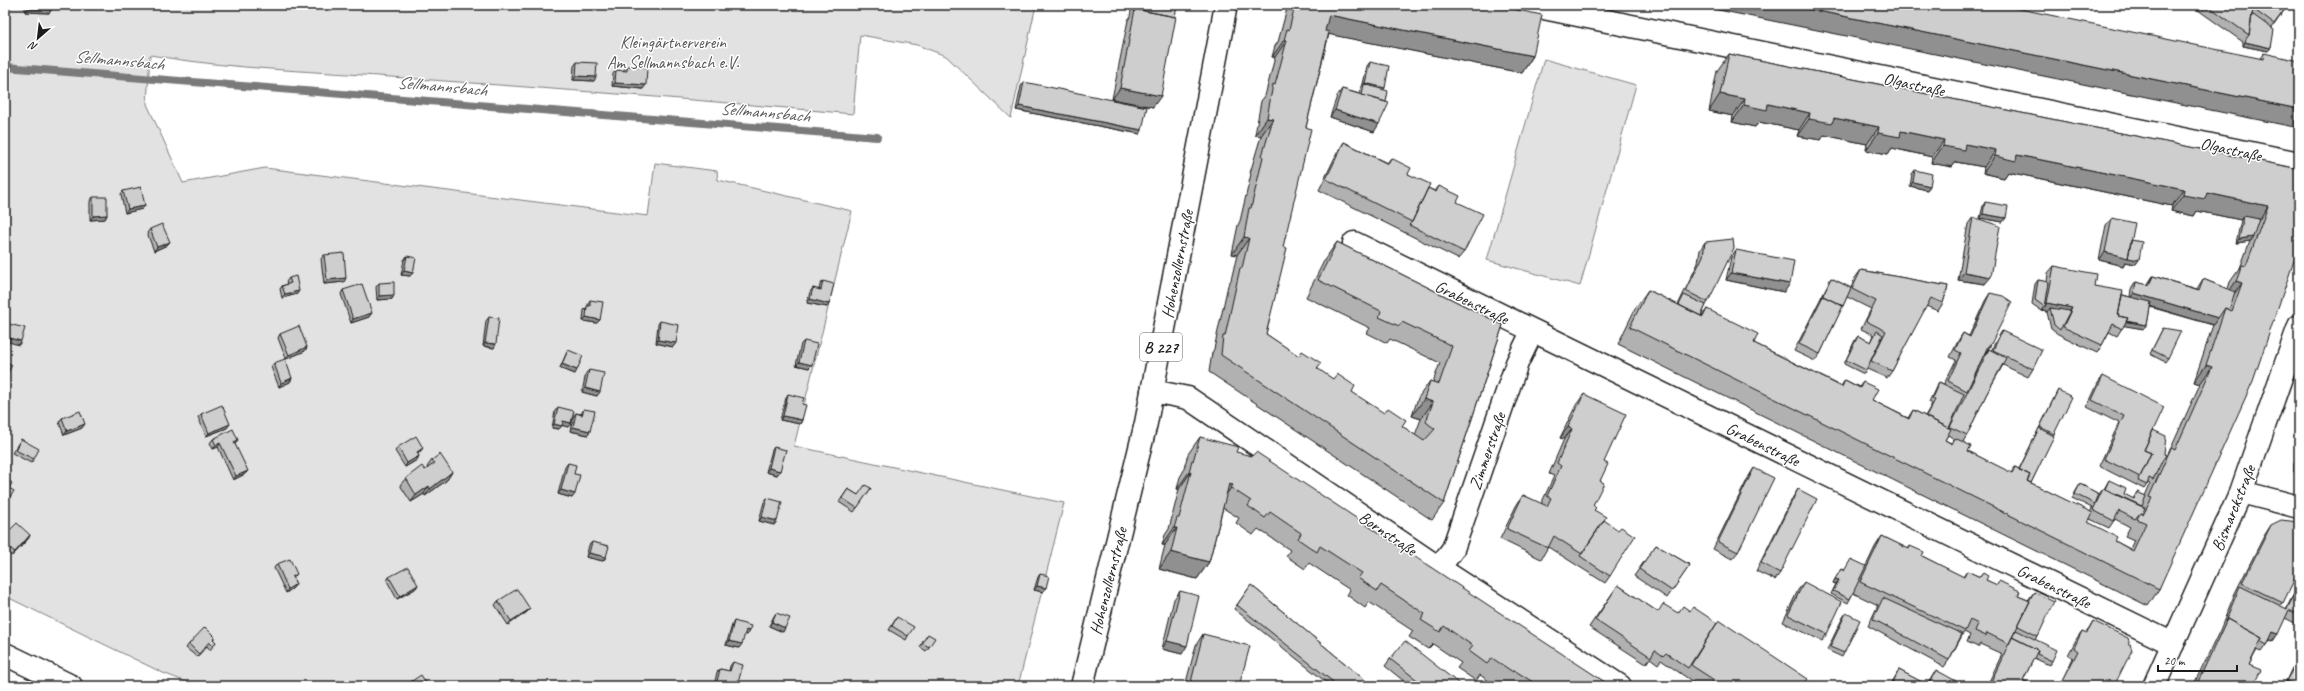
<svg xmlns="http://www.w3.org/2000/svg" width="2304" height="691" font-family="Caveat,sans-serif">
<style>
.green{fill:#e2e2e2;stroke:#7f7f7f}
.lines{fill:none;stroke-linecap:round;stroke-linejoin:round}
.stream{stroke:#7a7a7a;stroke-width:8}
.street-casing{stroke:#1c1c1c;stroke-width:25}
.secondary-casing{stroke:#1c1c1c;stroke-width:25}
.primary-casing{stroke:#1c1c1c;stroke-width:25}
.street{stroke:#fff;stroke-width:22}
.secondary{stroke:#fff;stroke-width:22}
.primary{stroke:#fff;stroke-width:22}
.wall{fill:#b1b1b1;stroke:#1c1c1c;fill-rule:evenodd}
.shaded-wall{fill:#909090;stroke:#1c1c1c}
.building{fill:#cecece;stroke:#1c1c1c}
.labels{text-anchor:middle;stroke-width:3;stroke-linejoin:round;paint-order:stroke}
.shield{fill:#fff;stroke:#606060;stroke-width:1}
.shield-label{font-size:16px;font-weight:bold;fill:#1c1c1c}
.park-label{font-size:17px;fill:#575757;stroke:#fff}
.street-label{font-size:17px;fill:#1c1c1c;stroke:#fff}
.water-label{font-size:18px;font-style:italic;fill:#5a5a5a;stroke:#fff}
</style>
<rect width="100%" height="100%" fill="#fff"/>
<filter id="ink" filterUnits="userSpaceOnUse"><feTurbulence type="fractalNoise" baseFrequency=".025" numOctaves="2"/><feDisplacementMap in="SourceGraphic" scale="8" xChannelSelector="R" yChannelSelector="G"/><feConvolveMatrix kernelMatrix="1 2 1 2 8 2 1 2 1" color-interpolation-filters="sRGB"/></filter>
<g filter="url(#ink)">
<path class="green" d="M5,5H1036L1011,118L946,56L917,45L860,35L853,114C703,100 554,89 404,78C320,71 234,70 150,55L147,104L183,183L265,168L648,216L655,163L717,171L718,180L852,211L794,446L1064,503L1018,686H197L163,673L5,596Z
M1544,59L1636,85L1580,286L1487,260Z"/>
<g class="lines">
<path class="stream" d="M5,67L877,137"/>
<defs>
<path id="street" d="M1529,5L2299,163
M1354,243L2173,644
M1152,391L1188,398L1439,568L1620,686
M1439,568L1453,549L1517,363L1532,332
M5,654L71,686"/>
<path id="secondary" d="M2241,492L2299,507
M2154,686L2241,492L2299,326"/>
<path id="primary" d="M1082,686L1146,423L1226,5"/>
</defs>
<use href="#street" class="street-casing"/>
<use href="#secondary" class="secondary-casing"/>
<use href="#primary" class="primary-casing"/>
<use href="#street" class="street"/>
<use href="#secondary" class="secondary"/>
<use href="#primary" class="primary"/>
</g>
<path class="wall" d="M25,5H52V9L49,13L25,12Z
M1132,5H1177L1153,107L1112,99L1128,20L1130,17Z
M1288,5H1493L1533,56L1522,73L1329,34L1306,127L1266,334L1415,435L1421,419L1412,416L1418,398L1430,381L1433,382L1440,363L1390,339L1387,343L1367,333L1370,328L1306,297L1325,259L1337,242L1503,325L1444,503L1432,520L1209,372L1212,353L1214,349L1228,285L1231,280L1237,255L1232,254L1238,225L1240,221L1251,174L1250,173L1261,136L1255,135L1261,101L1265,96L1275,57H1272L1275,46L1278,42Z
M2191,5H2288L2272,28L2271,48L2268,51L2243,46V42Z
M2264,53L2299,128L2260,58Z
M1729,54L2299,169L2159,589L2148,606L1618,344L1636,307L1648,290L1678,305L1698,263L1700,250L1705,242L1708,302L1706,305L1701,316H1702L1707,309L1754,343L1841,386L1845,380L1859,387L1863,382L1872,400L1908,418L1913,410L1925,416L1932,404L1929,402L1937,385L1939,382L1944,384L1956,360L1950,357L1958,341L1963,333L1969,336L1985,301L1990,293V346L1985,354L1984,353L1972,381L1983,357L1989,349L1991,351L1997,339L2002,331L2033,369L2028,377L2003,365L1986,395L1967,435L1963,442L1968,451L2011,473L2015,467L2019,469L2056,394L2058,390L2054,434L2031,483L2090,512L2093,507L2092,508L2072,498L2080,484L2099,494L2103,489H2104L2109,480L2124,494L2133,499L2137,492L2145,496L2150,484L2148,483L2144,489L2099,466L2119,423L2087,407L2098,383L2103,376L2153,430L2164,454L2166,455L2171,448L2200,384L2194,382L2213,325L2150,307L2147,325L2144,329L2124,325L2117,336L2109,332L2102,345L2097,353L2058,334L2051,329L2047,312L2042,311L2032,304L2035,284L2038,280L2047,282L2048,273L2054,266L2094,286L2130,297L2131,289L2136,282L2147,285L2153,276L2197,289L2198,287L2203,279L2228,289L2230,282L2240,268L2250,241L2236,243L2241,220L2197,211L2194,216L2171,211L2172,206L2008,172L2004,178L1983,173L1984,167L1956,162L1952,167L1931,163L1932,157L1892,148L1888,154L1866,150L1867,144L1824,135L1821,140L1797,136L1799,130L1759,122L1755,127L1732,122L1733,116L1709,111L1717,71ZM1948,435L1954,439L1951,443L1945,440ZM2090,519L2109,528L2115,519L2130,527L2125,536L2134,540L2130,549L2115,541L2088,522Z
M577,62L594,81L573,80L574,66Z
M1370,62L1383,90L1374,132L1330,117L1337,96L1342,89L1360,94L1361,87L1363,84L1367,66Z
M627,66L643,89L612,86L613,74L616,70L624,71V69Z
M1024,82L1142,130L1140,134L1016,110L1021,86Z
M1344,142L1387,163L1391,158L1408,174L1428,188L1435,191L1439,186L1457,202L1464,252L1458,259L1319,190L1337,153Z
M1915,170L1930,186L1927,190L1910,186L1912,174Z
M123,191L142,209L125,213L121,194Z
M93,197L107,215L105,219L90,220V201Z
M1985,202L2003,222L1980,218L1983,206Z
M1973,217L1985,284L1958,280L1968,224Z
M2112,218L2136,264L2125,262L2123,266L2099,260L2106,225Z
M150,229L167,245L154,251L147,233Z
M1736,250L1784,292L1726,280L1731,257Z
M324,255L344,282L324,284L321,259Z
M407,256L410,276L401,275L404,260Z
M1861,270L1948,286L1943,303L1938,311L1926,306L1892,371L1887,378L1867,369L1864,374L1844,364L1855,340L1858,336L1871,342L1874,335L1861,329L1871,309L1847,297L1820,354L1815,361L1794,351L1829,282L1831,278L1851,288L1855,278Z
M289,278L297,294L282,298L280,289L282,286L287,284L286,282Z
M823,281L827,307L807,303L810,292L813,288L819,290L820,285Z
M379,283L394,295L392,299L377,300L376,287Z
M343,290L369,317L351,323L341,294Z
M590,300L600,320L597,323L583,321L584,310L588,306V304Z
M489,317L494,348L483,346L486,321Z
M660,321L673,347L656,343L658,324Z
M2163,328L2168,358L2165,362L2150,354Z
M280,334L307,347L305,351L286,359L278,338Z
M804,341L809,368L796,365L801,344Z
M568,350L575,374L560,368L566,354Z
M274,363L292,378L290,382L279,387L271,367Z
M589,370L597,396L582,392L586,373Z
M788,394L802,404V420L800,424L780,420L786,398Z
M1584,394L1604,462L1600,481L1593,505L1594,510L1604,520L1610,576L1605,583L1548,547L1541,559L1500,539L1516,506L1523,495L1541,504L1554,476L1549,474L1564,439L1560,438L1576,405Z
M558,407L568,427L562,425L559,429L552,428L555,411Z
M584,409L590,431L588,435L570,431L573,417L576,413L581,414Z
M201,414L227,428L206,436L198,417Z
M62,418L82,428L64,435L59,422Z
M1200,437L1236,452L1611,686H1496L1480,675L1476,681L1457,668L1461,663L1433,644L1428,649L1409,637L1413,631L1369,602L1365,608L1347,595L1350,590L1309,563L1305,569L1286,556L1290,550L1258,529L1253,535L1236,523L1239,518L1223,508L1209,562L1197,579L1159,569L1165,545H1162L1165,535L1169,529L1179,489H1177L1180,477L1183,472L1188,454Z
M21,439L34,459L31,463L12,453Z
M213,439L238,440L235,444L245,474L233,480L218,447L213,449L210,443Z
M398,447L420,452L418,454L417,460L405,467L395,451Z
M774,447L780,471L777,475L766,472L772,450Z
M2299,450V476L2294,472V464Z
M432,460L452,472L447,480L425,496L424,494L411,502L400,485L406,478L425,470L428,468L427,467Z
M568,463L574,474L572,498L558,494L565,467Z
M1754,468L1738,552L1732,559L1713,549L1749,476Z
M871,488L854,512L839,502L848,489L858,495Z
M1798,489L1780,573L1775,580L1756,571L1793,497Z
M767,498L777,521L774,525L759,521L764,502Z
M2299,522V579L2295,578L2280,606L2286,609L2299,584V625L2285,618L2273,641L2270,640L2267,645L2262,652L2257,650L2249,665L2253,686H2193L2220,630L2235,593L2264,536L2271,525Z
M5,535H30L28,539L12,556L5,550Z
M1882,536L1908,549L1910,546L1922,556L1963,577L1967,571L1980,577L1983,573L1986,580L1996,585L1999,581L2018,596L2028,600L2034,592L2038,636L2035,639L2052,661L2049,665L2034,658L2023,680L2035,686H1987L2002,654L1980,644L1978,647L1967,642L1970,635L1964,632L1949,660L1944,667L1868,626L1878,605L1853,593L1848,603L1831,594L1836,584L1833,583L1841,569L1843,570L1866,566L1875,547Z
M592,542L606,557L603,561L586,557L589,545Z
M1656,545L1690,565L1667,598L1634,576Z
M277,564L297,574L293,578L296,584L293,588L286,593L274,568Z
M1040,574L1046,588L1043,592L1034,590L1038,577Z
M389,577L418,585L415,589L397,599L387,581Z
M1804,582L1827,634L1822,641L1783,622L1798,590Z
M1251,585L1372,686H1331L1234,609Z
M1618,585L1658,612L1805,683L1809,686H1699L1661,660L1658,664L1650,658L1646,664L1589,627Z
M1180,591L1182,654L1162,649L1174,599Z
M498,601L530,609L527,612L508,625L495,605Z
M776,613L783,632L769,626L774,616Z
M1846,613L1844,653L1842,657L1827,650L1843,617Z
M897,617L908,636L906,640L889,630Z
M734,621L749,631L747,635L744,634L739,648L726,645L732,625Z
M2093,621L2114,686H2059L2073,658L2068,655L2077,638L2082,631L2086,633Z
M928,634L929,647L926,651L920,647Z
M1203,634L1239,686H1185L1196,645Z
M215,637L213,640L216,642L210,650L207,646L197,657L186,648L189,644Z
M1390,659L1462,686H1410L1385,666Z
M733,662L737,686H714L717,672L720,669L729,671L730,666Z
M2295,665L2299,686H2286L2284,685L2292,668Z
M1899,670L1927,685L1936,670L1954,686H1890Z"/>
<path class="shaded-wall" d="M96,5H109L108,7H95Z
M1694,5H1789L2299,109V128Z
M28,8L52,9L49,13L25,12Z
M1329,15L1533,56L1522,73L1317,32Z
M1284,40H1287L1275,57H1272Z
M2245,42L2271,48L2268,51L2243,46Z
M576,76L596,77L594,81L573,80Z
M615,83L646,85L643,89L612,86Z
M1365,83L1385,88L1382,92L1363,87Z
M1120,88L1161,96L1153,107L1112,99Z
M1720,94L1745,99L1733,116L1709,111Z
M1768,104L1810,113L1799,130L1759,122L1755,127L1732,122L1744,105Z
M1019,106L1142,130L1140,134L1016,110Z
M1335,110L1379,124L1374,132L1330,117Z
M1267,118L1273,119L1261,136L1255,135Z
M1834,118L1879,127L1867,144L1824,135L1821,140L1797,136L1809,119Z
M1901,131L1944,140L1932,157L1892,148L1888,154L1866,150L1878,133Z
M1965,144L1996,150L1984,167L1956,162L1952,167L1931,163L1943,146Z
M2017,155L2184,189L2172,206L2008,172L2004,178L1983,173L1995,156Z
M1913,182L1930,186L1927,190L1910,186Z
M2207,193L2268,206L2257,223L2244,216L2241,220L2197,211L2194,216L2171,211L2183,195Z
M145,206L142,209L125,213L128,209Z
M1983,214L2006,218L2003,222L1980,218Z
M107,215L105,219L90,220L93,216Z
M1244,237L1249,238L1237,255L1232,254Z
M2253,237L2251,241L2236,243L2239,239Z
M170,242L167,245L154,251L157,247Z
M2105,252L2139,260L2136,264L2125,262L2123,266L2099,260Z
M404,271L413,273L410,276L401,275Z
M1964,272L1991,277L1985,284L1958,280Z
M1731,273L1790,284L1784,292L1726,280Z
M346,278L344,282L324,284L327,280Z
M2236,281L2242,283L2230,300L2225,298Z
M299,291L297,294L282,298L285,294Z
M2134,293L2218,318L2213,325L2129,300Z
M394,295L392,299L377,300L379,296Z
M810,299L829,304L827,307L807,303Z
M2047,303L2072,308L2067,315L2050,308L2047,312L2042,311Z
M372,313L369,317L351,323L353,319Z
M586,317L600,320L597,323L583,321Z
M2116,320L2147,325L2144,329L2113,324Z
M5,337L21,341L19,345L5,341Z
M658,340L676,343L673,347L656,343Z
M485,343L496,344L494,348L483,346Z
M1988,346H1990L1985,354L1983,353Z
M307,347L305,351L286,359L289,355Z
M799,362L812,365L809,368L796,365Z
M562,364L577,370L575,374L560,368Z
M2206,365L2212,367L2200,384L2194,382Z
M292,378L290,382L279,387L281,383Z
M585,388L600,392L597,396L582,392Z
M1424,399L1433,402L1421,419L1412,416Z
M783,416L802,420L800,424L780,420Z
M563,421L571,423L568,427L560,425Z
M85,424L82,428L64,435L67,431Z
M230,424L227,428L206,436L209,433Z
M554,424L562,426L559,429L552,428Z
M573,427L590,431L588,435L570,431Z
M1568,427L1572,429L1564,439L1560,438Z
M220,443L218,447L213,449L216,445Z
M423,448L420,452L414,456L417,452Z
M419,456L417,460L405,467L407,463Z
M769,468L780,471L777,475L766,472Z
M248,471L245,474L233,480L236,476Z
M452,472L447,480L425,496L430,489Z
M1189,472H1191L1179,489H1177Z
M1229,484L1233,485L1221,502Z
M429,486L424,494L411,502L416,495Z
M561,490L575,494L572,498L558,494Z
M762,517L777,521L774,525L759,521Z
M1174,528H1177L1165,545H1162Z
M30,535L28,539L12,556L15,552Z
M1171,552L1209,562L1197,579L1159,569Z
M589,553L606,557L603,561L586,557Z
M2299,570V579L2293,578Z
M297,574L294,577L289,581L292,577Z
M1835,579L1839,580L1836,584L1833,583Z
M296,584L293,588L286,593L288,589Z
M418,585L415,589L397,599L400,596Z
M1037,586L1046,588L1043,592L1034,590Z
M530,609L527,612L508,625L511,621Z
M772,622L785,628L783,632L769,626Z
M746,630L749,631L747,635L743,634Z
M2273,632L2278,634L2273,641L2268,639Z
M729,641L742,644L739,648L726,645Z
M1167,641L1187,646L1182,654L1162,649Z"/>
<path class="building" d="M28,5H52V9L28,8Z
M1136,5H1177L1175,17L1135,9V10Z
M1295,5H1493L1542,15L1533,56L1329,15L1325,31L1329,32L1306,127L1311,129L1283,247L1287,248L1266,334L1299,356L1302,351L1321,363L1317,368L1333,379L1337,374L1355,386L1352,392L1384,413L1388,408L1406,420L1402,426L1424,441L1435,429L1426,422L1433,402L1424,399L1430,381L1439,384L1452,346L1402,322L1399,326L1379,317L1381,311L1318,280L1337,242L1503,325L1444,503L1221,355L1223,336H1225L1240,268H1242L1249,238L1244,237L1249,208H1251L1263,157L1262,156L1273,119L1267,118L1273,84L1275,85L1287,40H1284L1287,29L1289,30Z
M1789,5H2001L2263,59L2264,53L2299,61V109Z
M2207,5H2288L2274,24L2253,9L2249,35Z
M1135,9L1176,17L1161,96L1120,88Z
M2252,14L2274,30L2271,48L2245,42L2246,39L2249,35Z
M1729,54L2299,169V246L2253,381L2159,589L1630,327L1648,290L1703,317L1707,309L1758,334L1754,343L1842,387L1845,380L1860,388L1863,382L1878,389L1872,400L1909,419L1913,410L1951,429L1945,440L1952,444L1955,438L1971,446L1968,451L2012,473L2015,467L2030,475L2027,481L2093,513L2088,522L2117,537L2115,541L2133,551L2146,523L2137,519L2140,513L2143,515L2152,498L2149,497L2171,448L2175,450L2212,367L2206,365L2225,308L2232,311L2242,283L2236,281L2237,279L2242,265L2246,266L2268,206L2207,193L2205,199L2183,195L2184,189L2017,155L2016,161L1995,156L1996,150L1965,144L1964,150L1943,146L1944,140L1901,131L1900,137L1878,133L1879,127L1834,118L1832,123L1809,119L1810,113L1768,104L1767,110L1744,105L1745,99L1720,94Z
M577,62L597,63L596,77L576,76Z
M1370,62L1389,66L1385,88L1365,83Z
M627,66L647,67L646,85L615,83L616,70L627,71Z
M1024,82L1147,107L1142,130L1019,106Z
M1364,84L1388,91L1386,102L1362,95Z
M1342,89L1389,103L1379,124L1335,110Z
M1344,142L1388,164L1391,158L1411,168L1408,174L1430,184L1412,222L1326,179Z
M1915,170L1932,174L1930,186L1913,182Z
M1439,186L1460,196L1457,202L1483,214L1464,252L1409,225L1412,222L1428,188L1436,192Z
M141,187L145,206L128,209L123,191Z
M93,197H107V215L93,216Z
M1985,202L2008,206L2006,218L1983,214Z
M2244,216L2259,219L2253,237L2239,239Z
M1973,217L2000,226L1991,277L1964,272Z
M2112,218L2135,223L2128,258L2105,252Z
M162,224L170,242L157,247L150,229Z
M1733,239L1734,248L1708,302L1686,291L1703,256L1705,242Z
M2131,240L2142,242L2139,260L2128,258Z
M1736,250L1794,261L1790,284L1731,273Z
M344,253L346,278L327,280L324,255Z
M407,256L416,258L413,273L404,271Z
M2054,266L2096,274L2094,286L2123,291L2118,316L2128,318L2122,329L2113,324L2102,345L2063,327L2072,308L2047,303Z
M1861,270L1948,286L1943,303L1931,298L1892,371L1871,361L1886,331L1866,321L1876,301L1852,289Z
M296,276L299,291L285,294L282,286L291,283L289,278Z
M2153,276L2199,290L2203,279L2235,292L2229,310L2225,308L2218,318L2134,293L2136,282L2149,285Z
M1831,278L1851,288L1843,306L1823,296L1821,299Z
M2038,280L2049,282L2045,307L2035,300Z
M823,281L834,284L829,304L810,299L813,288L821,290Z
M394,282V295L379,296V283Z
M362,284L372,313L353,319L343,290Z
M1990,293L2003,296L2012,302L1990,346H1988L1967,391L1948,381L1961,353L1955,350L1963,333L1970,337Z
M1684,295L1706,305L1701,316L1679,305Z
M2122,295L2151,302L2147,325L2126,321L2128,318L2118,316Z
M1823,296L1843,306L1820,354L1799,344Z
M590,300L603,302L600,320L586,317L587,306H590Z
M2050,308L2070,311L2060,330L2054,325Z
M489,317L499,318L496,344L485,343Z
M660,321L679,325L676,343L658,340Z
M5,323L25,328L21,341L5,337Z
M299,326L307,347L289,355L280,334Z
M2163,328L2181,331L2168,358L2152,350Z
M1877,331L1883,335L1866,370L1846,360L1858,336L1871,342Z
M2002,331L2042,350L2033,369L1993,350Z
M804,341L817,344L812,365L799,362Z
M1989,349L2006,358L1986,395L1967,435L1950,427Z
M568,350L583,356L577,370L562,364Z
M285,359L292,378L281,383L274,363Z
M5,361L12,365L5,378Z
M589,370L604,373L600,392L585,388Z
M2103,376L2164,407L2144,450L2151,453L2140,477L2104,459L2124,416L2092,400Z
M1939,382L1964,394L1949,428L1926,417L1935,400L1932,398Z
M2058,390L2072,397L2054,434L2040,427Z
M788,394L804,398L802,404L806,405L802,420L783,416Z
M1584,394L1626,414L1604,462L1608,464L1600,481L1604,483L1593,505L1596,508L1594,510L1606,517L1582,554L1554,536L1548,548L1507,529L1523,495L1547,506L1551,498L1547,496L1561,466L1557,463L1572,429L1568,427Z
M222,405L230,424L209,433L201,414Z
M558,407L574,411L571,423L563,421L562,426L554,424Z
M584,409L595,411L590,431L573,427L576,413L582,415Z
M80,411L85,424L67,431L62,418Z
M2039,428L2054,436L2031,483L2027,481L2030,475L2019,470Z
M233,429L238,440L234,442L248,471L236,476L220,443L216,445L213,439Z
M2153,430L2166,436L2164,454L2166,455L2162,461L2153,480L2149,478L2147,485L2138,481L2140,477L2151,453L2144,450Z
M416,436L423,448L417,452L419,456L407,463L398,447Z
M1200,437L1238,447L1236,452L1252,456L1256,452L1611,686H1539L1514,670L1513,672L1492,658L1487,664L1469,651L1473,646L1444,626L1440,632L1421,620L1425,614L1381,585L1377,591L1358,578L1362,573L1320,546L1317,552L1298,539L1301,533L1270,512L1265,518L1248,506L1251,501L1231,488L1233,485L1229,484L1209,562L1171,552L1177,528H1174L1177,518H1179L1191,472H1189L1192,460L1193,461Z
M21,439L39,449L34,459L15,450Z
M774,447L786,450L780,471L769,468Z
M440,454L452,472L430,489L429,486L416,495L406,478L422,466L425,470L435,463L432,460Z
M568,463L576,465L574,474L580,475L575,494L561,490Z
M1754,468L1774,478L1738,552L1718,542Z
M5,478L12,483L9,488L14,491L6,503L5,502Z
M2109,480L2126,488L2124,494L2134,499L2137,492L2146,496L2142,506L2105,489Z
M2080,484L2099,494L2095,504L2075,494Z
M865,485L871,488L857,508L842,498L848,489L858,495Z
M1798,489L1817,499L1780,573L1761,563Z
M2103,489L2145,508L2142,514L2140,513L2135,519L2119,511L2114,521L2093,510Z
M767,498L782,502L777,521L762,517Z
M1604,520L1618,530L1621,527L1635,536L1610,576L1580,556Z
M2281,520L2299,522V570L2283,603L2242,583L2271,525Z
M17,523L30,535L15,552L5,544V535Z
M1882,536L1909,549L1910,546L1924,552L1922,556L1964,577L1967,571L1980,577L1983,573L1988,576L1986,580L1997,585L1999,581L2020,591L2018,596L2030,601L2009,644L1987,633L1986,636L1975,631L1978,624L1970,620L1965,631L1860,582Z
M592,542L609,546L606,557L589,553Z
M1656,545L1690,565L1672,591L1639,569Z
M290,559L297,574L292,577L296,584L288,589L277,564Z
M1851,559L1866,566L1850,599L1833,591L1839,580L1835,579L1841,569L1844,571Z
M408,567L418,585L400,596L389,577Z
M1040,574L1049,576L1046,588L1037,586Z
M1804,582L1842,602L1827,634L1788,615Z
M1251,585L1372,686H1337V685L1237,605Z
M1618,585L1658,612L1663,604L1678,613L1683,606L1690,611L1693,607L1717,623L1688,668L1666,653L1663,656L1655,650L1651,657L1595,620Z
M2240,586L2287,609L2299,586V615L2289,610L2278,634L2273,632L2267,645L2260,641L2262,638L2227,619L2225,622Z
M517,589L530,609L511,621L498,601Z
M1180,591L1199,596L1187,646L1167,641Z
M2034,592L2054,602L2038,636L2018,626L2030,601H2029Z
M1883,598L1962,634L1949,660L1873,619Z
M776,613L790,618L785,628L772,622Z
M1846,613L1860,620L1844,653L1830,647Z
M897,617L914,627L908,636L892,626Z
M2227,619L2262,638L2249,665L2261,670L2253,686H2196Z
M1719,620L1808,679L1805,683L1809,686H1715L1711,683L1714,680L1691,665Z
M734,621L751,626L749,631L746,630L742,644L729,641Z
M2093,621L2128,638L2132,650L2114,686H2060L2078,651L2074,648L2082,631L2087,633Z
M205,627L215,637L213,639L216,642L213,646L209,642L199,654L189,644Z
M2016,630L2057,650L2052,661L2037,654L2038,650L2012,637Z
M928,634L935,638L929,647L922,643Z
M1203,634L1250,646L1239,686H1190Z
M2012,637L2038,650L2023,680L2035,686H1989Z
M1405,641L1462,686H1425L1390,659Z
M733,662L743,665L737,686H716L720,669L730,671Z
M2295,665L2299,667V686H2296L2286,681Z
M1899,670L1928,685L1936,670L1956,681L1954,686H1891Z
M421,675L428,686H407L406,685Z
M1975,684L1979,686H1974Z"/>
</g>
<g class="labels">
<rect class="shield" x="1140" y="333" width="42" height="28" rx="3"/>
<g class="shield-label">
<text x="1161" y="353">B 227</text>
</g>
<g class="park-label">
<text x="673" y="48">Kleingärtnerverein<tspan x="673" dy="20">Am Sellmannsbach e.V.</tspan></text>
</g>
<g class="street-label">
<text transform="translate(1914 84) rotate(12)" y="6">Olgastraße</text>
<text transform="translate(2231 149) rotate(12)" y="6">Olgastraße</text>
<text transform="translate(1177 264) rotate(-79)" y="6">Hohenzollernstraße</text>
<text transform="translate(1472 302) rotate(26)" y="6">Grabenstraße</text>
<text transform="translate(1763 444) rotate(26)" y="6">Grabenstraße</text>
<text transform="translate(1487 451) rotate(-71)" y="6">Zimmerstraße</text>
<text transform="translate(2233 508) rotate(-68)" y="6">Bismarckstraße</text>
<text transform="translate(1388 533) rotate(34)" y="6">Bornstraße</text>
<text transform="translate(1108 581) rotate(-76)" y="6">Hohenzollernstraße</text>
<text transform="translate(2054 586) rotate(26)" y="6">Grabenstraße</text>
</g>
<g class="water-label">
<text transform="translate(119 60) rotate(5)" y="6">Sellmannsbach</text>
<text transform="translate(442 86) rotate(5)" y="6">Sellmannsbach</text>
<text transform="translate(765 112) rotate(5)" y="6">Sellmannsbach</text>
</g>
</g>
<rect width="2304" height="691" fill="none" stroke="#fff" stroke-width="20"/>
<rect x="10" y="10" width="2284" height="671" fill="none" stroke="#1c1c1c" stroke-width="1.5" filter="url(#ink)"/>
<g transform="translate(38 38) rotate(208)" stroke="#ffffff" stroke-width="3" paint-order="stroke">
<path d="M0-3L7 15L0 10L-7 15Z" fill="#1c1c1c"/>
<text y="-6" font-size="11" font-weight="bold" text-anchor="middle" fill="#1c1c1c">N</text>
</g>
<path d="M2158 665v6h79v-6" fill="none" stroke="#1c1c1c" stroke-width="2"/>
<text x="2164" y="665" font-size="12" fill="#1c1c1c" stroke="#ffffff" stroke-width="3" paint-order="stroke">20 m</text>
</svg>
